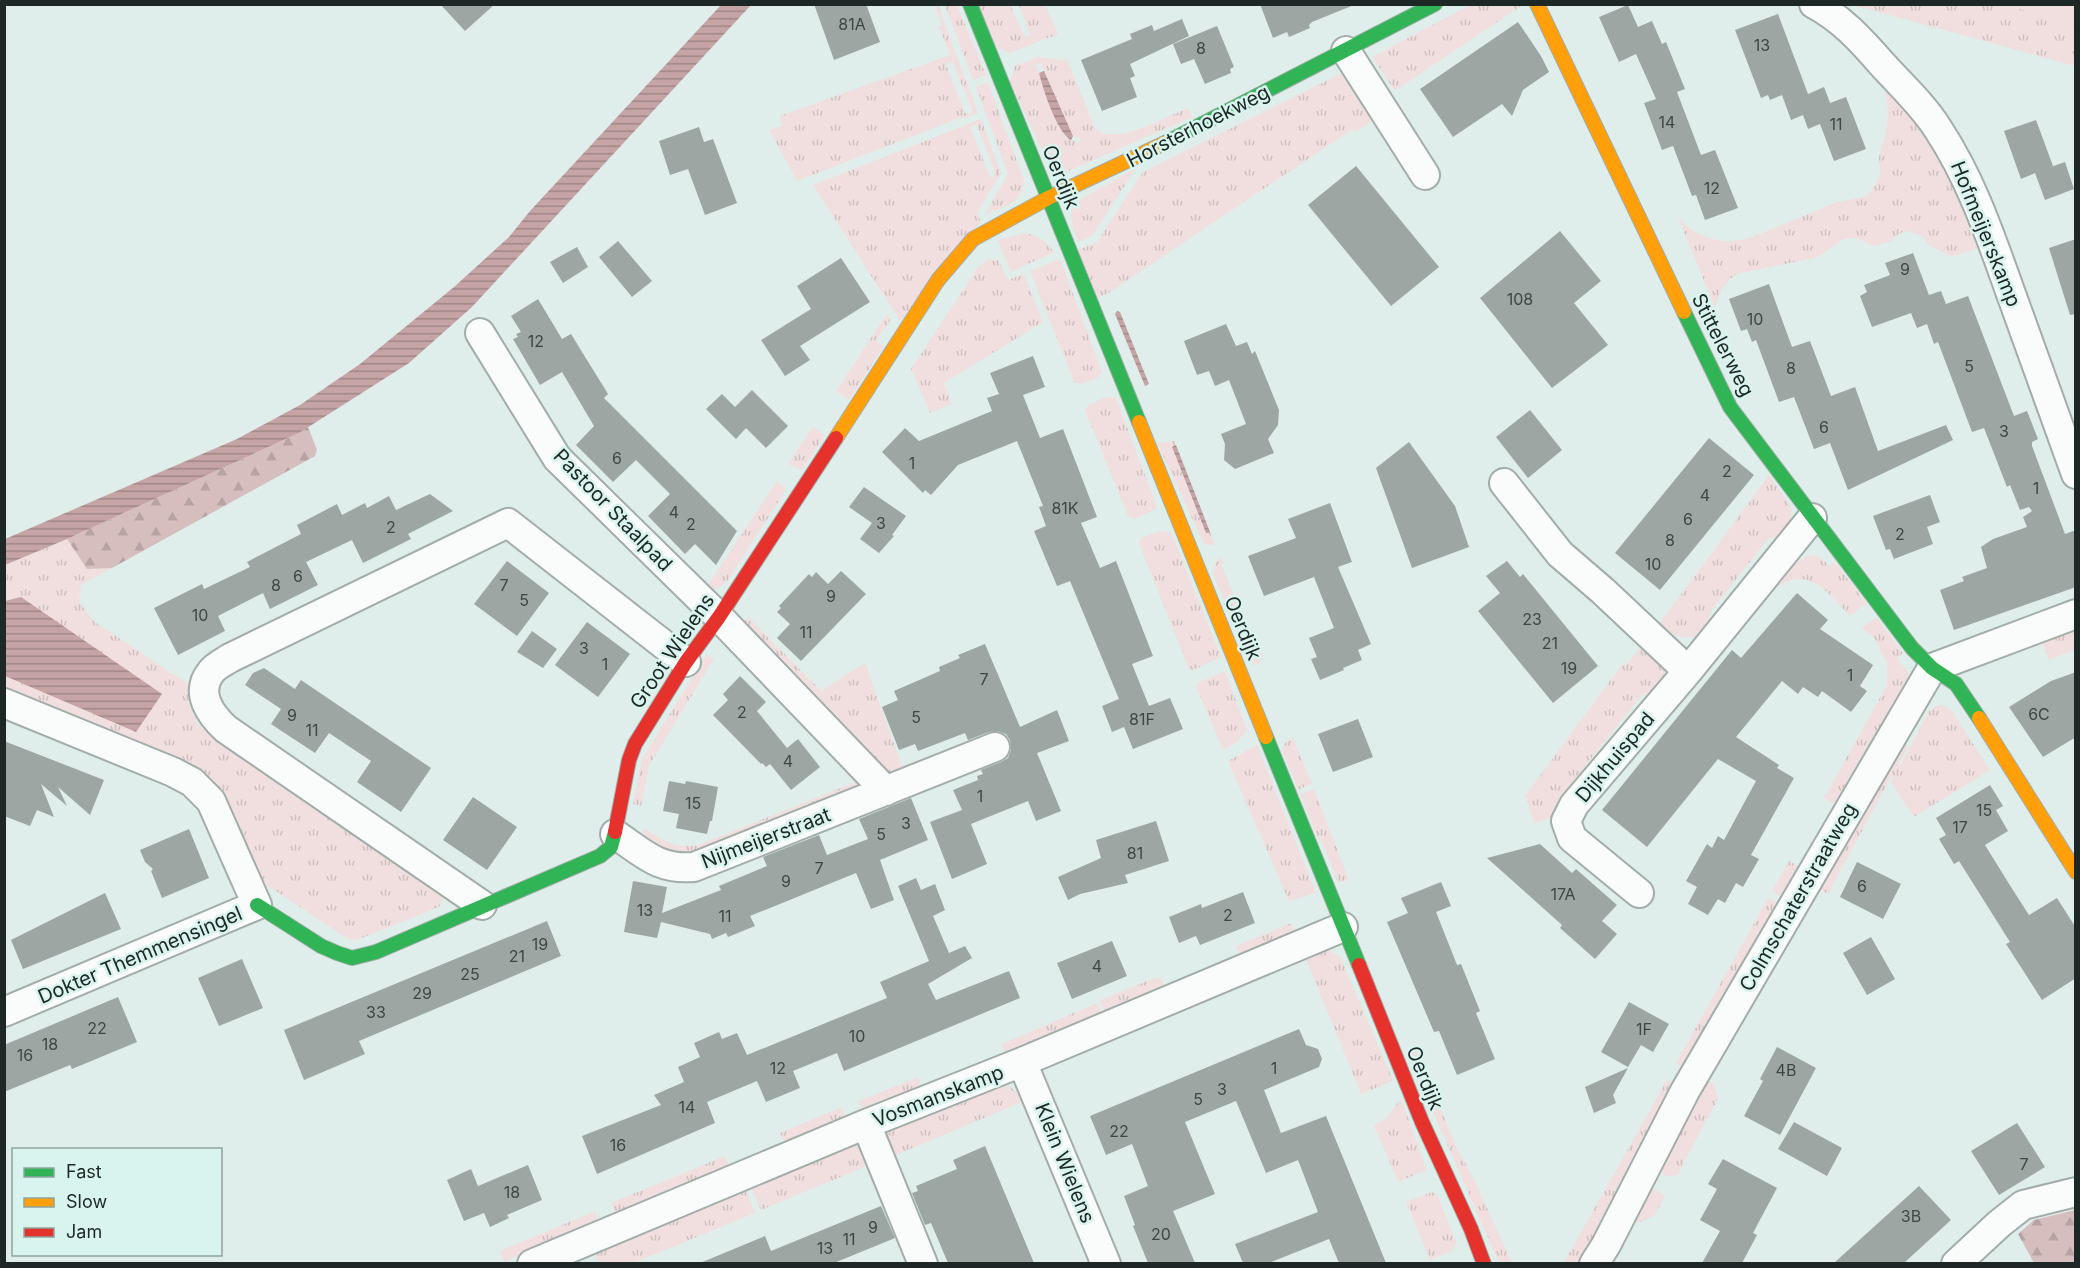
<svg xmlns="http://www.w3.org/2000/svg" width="2080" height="1268" font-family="Inter,sans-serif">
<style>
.grass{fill:url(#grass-tufts);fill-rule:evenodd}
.forest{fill:url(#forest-firs)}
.garden{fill:#f1dfdf}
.water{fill:url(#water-rules)}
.building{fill:#9ca7a4}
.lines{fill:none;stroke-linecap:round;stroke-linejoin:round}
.street-casing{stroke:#a2adaa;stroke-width:32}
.fast-casing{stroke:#a2adaa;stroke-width:16}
.slow-casing{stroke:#a2adaa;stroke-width:16}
.jam-casing{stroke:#a2adaa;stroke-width:16}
.street{stroke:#fafcfc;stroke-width:28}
.fast{stroke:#30b455;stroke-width:14}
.slow{stroke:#ff9f0a;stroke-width:14}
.jam{stroke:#e5322d;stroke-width:14}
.labels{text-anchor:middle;stroke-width:5;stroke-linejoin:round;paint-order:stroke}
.number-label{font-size:16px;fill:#3d4745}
.street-label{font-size:20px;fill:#1d2725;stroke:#d9f4ee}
</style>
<defs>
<pattern id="grass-tufts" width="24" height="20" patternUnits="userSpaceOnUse" patternTransform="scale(1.5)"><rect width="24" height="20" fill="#f1dfdf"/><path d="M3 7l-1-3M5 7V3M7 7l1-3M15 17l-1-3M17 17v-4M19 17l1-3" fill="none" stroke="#cebfbf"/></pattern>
<pattern id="forest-firs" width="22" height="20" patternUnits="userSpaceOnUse" patternTransform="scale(1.5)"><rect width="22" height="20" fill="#d6bebe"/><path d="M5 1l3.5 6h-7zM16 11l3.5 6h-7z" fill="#b7a3a3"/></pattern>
<pattern id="water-rules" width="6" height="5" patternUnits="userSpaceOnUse" patternTransform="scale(1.5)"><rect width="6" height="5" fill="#c6a4a6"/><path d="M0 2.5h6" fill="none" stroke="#a08687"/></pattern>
</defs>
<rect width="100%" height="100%" fill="#dfeeea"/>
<path class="grass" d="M1520,4L1521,6L1395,91L1372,57L1470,5Z
M934,5H938L978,113L963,119L962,117L797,181L769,130L782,126L780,116L950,55L939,26L942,25ZM950,62L953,63L972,110L970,114L965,113L946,64Z
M945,5H957L986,75L973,80Z
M979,5H1010L1025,37L1030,35L1019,5H1045L1058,34L1010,53L997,48Z
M1853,5H2075V66Z
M1038,57L1062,60L1067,59L1094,126C1097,130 1101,134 1106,134C1129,138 1166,117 1188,108L1192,117L1066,172L1057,170L1048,163L1010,81L1015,66ZM1041,63L1071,134L1081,139L1079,143L1065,137L1061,130L1036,65Z
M1342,73L1373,120L1358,131L1357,133L1353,129L1110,292L1098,298L1078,250L1097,242L1143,172Z
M988,82L1024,180C1021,205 1006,206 985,214L1008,174L976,87Z
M1884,87C1917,124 1944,160 1962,207L1967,205L1971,216L1966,218L1977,248L1952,257L1928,245L1922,235L1905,231L1899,234L1890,242L1873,246L1857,238L1844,239L1818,257L1737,274C1722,283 1720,294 1715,308L1678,217C1695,238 1724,246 1750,238L1837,202L1867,196C1873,190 1879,180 1880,171C1880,166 1878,162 1879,157C1886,132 1892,114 1884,87Z
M981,119L1001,173L977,213L981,222L900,321L813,185ZM972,125H977L995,173L994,178L990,177L971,129Z
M1136,168L1092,236L1078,242C1073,225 1065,215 1079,200Z
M1025,233C1039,236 1046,241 1054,252L1011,272L997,240Z
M988,259L998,260L1008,280L1024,274L1043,322L944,383L952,404L930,413L911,369L979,266Z
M1060,259L1102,372L1097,378L1080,384L1074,382L1030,271Z
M887,314L891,319L876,341L884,346L849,400L836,391Z
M1106,397L1116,398L1157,507L1155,510L1134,519L1128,516L1085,410L1088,405Z
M813,426L825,435L802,470L788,464Z
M1174,441L1176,445L1172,448L1206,533L1210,532L1215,545L1204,544L1157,443Z
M1769,475L1792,509L1791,523L1780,536L1769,538L1710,612C1709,616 1710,622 1708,626C1703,638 1685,640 1675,635C1669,632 1664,627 1660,623Z
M777,481L786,490L727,582C716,589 718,590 706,588Z
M1160,531L1171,532L1221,657L1193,670L1189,669L1139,544L1141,538Z
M67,539L87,569L112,568L81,585L79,602L95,622L190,685V707L198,725L441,894L443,900L439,907L362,938L355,940L348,939L259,880L221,791L204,772L190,763L5,692L4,565Z
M1811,555L1821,557L1829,566L1835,562L1866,603L1850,616C1827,593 1810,564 1776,588C1786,576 1796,558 1811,555Z
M1221,557L1224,564H1221L1234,596L1237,592L1243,605L1239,603L1237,605L1254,641L1256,636L1263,656L1259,663L1252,665L1213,574L1216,563Z
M748,617L821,691L865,663L902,766L993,732L1003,754L889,775L742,626Z
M1876,617L1903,653L1897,658L1916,682L1884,737L1867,746L1835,804L1824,798L1887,685V664L1875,639L1862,628Z
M2075,627V650L2049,660L2041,639Z
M1644,643C1662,661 1673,668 1655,692L1642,695L1569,786V798L1559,815L1534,823L1525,796L1623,663L1626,665Z
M706,655L714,659L649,766L641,806L633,804L642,759Z
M1225,671L1247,730L1238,741L1223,750L1196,687L1197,683Z
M1938,705L1945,706L1952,711L1990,770L1914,817L1891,782L1894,776L1892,775L1828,894L1815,887L1896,740L1908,747L1898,765L1900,766L1929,711Z
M1293,738L1312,784L1299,789L1301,794L1314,789L1349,880L1338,883L1322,841H1319L1282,750L1285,743Z
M1257,745L1316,893L1289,901L1228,761Z
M858,781L857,788L696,855L667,851L642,835L644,828C665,841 673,849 699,845Z
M1789,861L1800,867L1783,898L1772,891Z
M1768,898L1780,904L1692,1063L1680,1066L1676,1063Z
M1291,923L1296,934L1241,957L1236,946Z
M1319,949H1326L1340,956L1393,1081L1361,1094L1304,954Z
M1155,978H1161L1164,985L1162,987L1163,989L1105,1013L1100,1000Z
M1097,1003L1102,1014L1005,1054L1002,1044Z
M1416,1049L1456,1146L1475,1181L1512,1263H1499L1407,1053Z
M918,1077L922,1089L864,1113L859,1101Z
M1667,1080L1679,1086L1580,1263L1563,1264Z
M1706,1081L1714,1083L1718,1099L1677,1175L1665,1176L1659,1167Z
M1002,1083C1013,1087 1017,1092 1022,1102L891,1157L882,1128Z
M1401,1099L1427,1170L1398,1182L1374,1125L1384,1120Z
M842,1107L846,1120L786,1145L780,1133Z
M855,1139L869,1165L761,1210L749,1183Z
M725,1156L730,1168L617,1215L611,1203Z
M744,1185L755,1213L633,1263H598L592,1248Z
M1655,1189L1665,1196L1655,1215L1640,1222H1637L1633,1213L1645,1191Z
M1432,1192L1437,1194L1456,1242L1452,1251L1430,1260L1406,1202Z
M595,1211L599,1222L504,1262L500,1251Z"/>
<path class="forest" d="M308,427L317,450L315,456L112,568L87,569L67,539L299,433Z
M2075,1210V1263H2034L2018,1234L2034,1220Z"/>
<path class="garden" d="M2006,5H2075V25Z"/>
<path class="water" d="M721,5H751L472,307L409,363L299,433L67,539L5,565V539L237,439L300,405L360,364L454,287L509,237L530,211Z
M1044,71L1073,136L1071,140C1057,133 1043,89 1039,73Z
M1117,311L1120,312L1149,384L1145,386L1115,314Z
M1176,445L1210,532L1209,533H1206L1172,447Z
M21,597L162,694L136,732L5,676V601Z"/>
<path class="building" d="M440,4H495L465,31Z
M814,4H866L880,42L834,60Z
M1260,4H1354V5L1312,22L1309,25L1310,28L1289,37L1287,32L1273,38Z
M1628,5L1638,27L1652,21L1662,44L1666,42L1685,89L1677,92L1701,155L1715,150L1738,208L1705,220L1696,195L1692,196L1673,146L1662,150L1644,103L1656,99L1636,54L1619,62L1599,17Z
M1778,14L1808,94L1824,87L1830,103L1846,97L1866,149L1834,161L1820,124L1808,129L1803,115L1791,120L1782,95L1770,100L1768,95L1761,98L1735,30Z
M1182,19L1189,36L1130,64L1135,76L1130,78L1137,97L1102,111L1081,60L1132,39L1130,34L1152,25L1154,31Z
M1518,22L1541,56L1549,72L1523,90L1512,116L1502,104L1453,137L1420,89Z
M1217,26L1234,67L1230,69L1231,73L1205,84L1194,59L1181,64L1173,44Z
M2036,120L2053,166L2048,168L2065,162L2074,189L2045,200L2035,173L2021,179L2004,131Z
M699,127L704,142L713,139L737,203L705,215L688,169L670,175L659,141Z
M1356,166L1439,267L1391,306L1308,205Z
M1560,231L1601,281L1574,303L1608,345L1552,388L1480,298Z
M2076,239V314L2070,315L2049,248Z
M618,241L652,281L632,297L599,257Z
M577,247L588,267L563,283L550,262Z
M1913,253L1929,295L1941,291L1946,304L1968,296L2014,416L2027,411L2038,439L2032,442V446L2065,534L2076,530V587L1954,630L1940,590L1964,581L1962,577L1987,568L1981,547L1993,539L2027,527L2023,517L2032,511L2029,507L2020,510L2010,485L2007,487L1984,428L1972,432L1938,342L1934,344L1927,324L1917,328L1911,313L1872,327L1860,296L1867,292L1864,285L1890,275L1885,263Z
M841,258L870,302L800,346L810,360L785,376L761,340L811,309L797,286Z
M1769,284L1792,347L1810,341L1831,396L1855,387L1878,451L1946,425L1953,440L1848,490L1830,443L1814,449L1794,397L1779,402L1756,340L1752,342L1747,329L1741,331L1729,299Z
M538,299L562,339L571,334L608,394L604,398L737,531L716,565L695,544L685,554L648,516L670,494L636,460L613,482L576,445L594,426L562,372L540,385L513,339L518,337L516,334L521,332L511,316Z
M1226,324L1236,346L1247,342L1252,354L1255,351L1279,410L1278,425L1268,439L1274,453L1235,469L1224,460L1225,444L1221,434L1246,424L1229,380L1215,386L1209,371L1197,375L1184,341Z
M1033,356L1045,387L1023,395L1040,438L1063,429L1097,517L1081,523L1100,568L1116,561L1153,656L1132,664L1149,706L1170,698L1183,729L1133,749L1124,727L1112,732L1102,706L1119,699L1070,581L1057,586L1034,531L1046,526L1039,507L1043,506L1017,441L958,465L931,495L925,490L923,493L882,452L905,428L919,441L992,411L987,398L999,394L990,373Z
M752,390L788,426L766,448L746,428L736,439L706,409L722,394L735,407Z
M1530,410L1562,450L1528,478L1496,437Z
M1709,438L1754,475L1660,590L1615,553Z
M1409,442L1455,506L1469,547L1412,568L1376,468Z
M864,487L906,516L892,535L894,536L879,553L860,539L872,523L849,507Z
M430,494L453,511L408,534L411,539L363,563L352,540L306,562L318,585L270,609L263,593L218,616L225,631L178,655L154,608L202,584L204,589L250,567L247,562L301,534L297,525L337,504L342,515L365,503L367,508L389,496L396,510Z
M1930,495L1940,522L1927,527L1933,544L1894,559L1890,549L1886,550L1873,516Z
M1330,503L1352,562L1338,567L1371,644L1358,650L1362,660L1343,668L1344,670L1320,680L1311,659L1317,657L1309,638L1334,628L1314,577L1264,596L1248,556L1296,538L1288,519Z
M507,561L549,593L517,636L474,604Z
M1507,561L1520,577L1523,574L1598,666L1553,703L1478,611L1500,593L1486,576Z
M841,571L866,594L801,661L777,638L790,624L777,612L781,608L779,606L809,574L812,577L816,572L828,584Z
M1797,593L1828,620L1820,629L1873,665L1860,686L1867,691L1851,712L1822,691L1818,697L1803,687L1798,694L1782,681L1736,737L1779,765L1777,768L1794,778L1751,855L1759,859L1743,887L1736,883L1725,903L1718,899L1708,915L1688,904L1697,887L1686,881L1707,844L1712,848L1718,836L1724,840L1756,781L1718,759L1647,847L1602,810L1732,650L1741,658Z
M587,622L630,654L598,697L555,665Z
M532,631L557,649L543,668L517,652Z
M985,644L1020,727L1057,710L1069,741L1037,753L1061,811L1036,821L1028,801L971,824L987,864L952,879L930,822L962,810L953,790L978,780L977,776L983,774L981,770L1001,762L1008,758L1011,750L1010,740L1006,734L998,731L989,732L968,740L965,733L918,751L915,744L899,750L882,707L898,700L894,691L940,671L939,667L960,658L958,655Z
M264,668L295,689L301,680L431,768L401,812L357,782L371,761L329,733L315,753L271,724L281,709L245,685L253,673Z
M2076,672V737L2043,757L2009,707L2051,681Z
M740,676L766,702L757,711L787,748L798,739L820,767L791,790L770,764L766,767L762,763L761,764L713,715L728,700L723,694Z
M1358,719L1373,757L1333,772L1318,734Z
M4,741L104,780L90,815L58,787L67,806L41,784L54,817L37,810L30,826L4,816Z
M669,781L685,784L686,781L718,787L712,821H710L707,834L676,828L679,814L663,811Z
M1990,785L2003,806L1996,810L2008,831L1985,845L2011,887L2029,915L2057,898L2076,928V978L2042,1000L2006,944L2010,942L1959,861L1954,864L1939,839L1946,835L1936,818Z
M473,797L517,827L487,870L443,840Z
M911,798L928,840L880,860L894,900L871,909L856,873L750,916L755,926L728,937L726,933L712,939L710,934L661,922L657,938L624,932L633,881L667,887L662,913L721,890L719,886L767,866L763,857L819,835L827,855L868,839L859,819Z
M1156,821L1169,861L1125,875L1128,883L1080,894L1068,900L1058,877L1101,858L1096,840Z
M189,829L209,878L162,898L151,871L153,869L145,862L140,850Z
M1540,844L1572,873L1576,869L1617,905L1602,921L1617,934L1595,959L1560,928L1562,925L1487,858Z
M1857,862L1901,884L1883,919L1840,897Z
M916,878L921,890L935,884L945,910L933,916L949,953L965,946L972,958L928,984L936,1000L1009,971L1020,998L844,1071L837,1053L793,1071L800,1088L766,1102L757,1081L707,1102L715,1123L597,1174L582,1136L661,1105L654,1095L684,1082L678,1067L700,1057L694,1043L719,1032L722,1039L737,1033L747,1055L887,998L880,982L929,961L898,886Z
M1441,882L1451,906L1436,912L1457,965L1461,964L1480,1011L1476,1013L1495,1059L1457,1075L1439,1031L1434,1032L1387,922L1408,913L1401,898Z
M1243,892L1255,923L1200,945L1196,936L1179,943L1169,917L1201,904L1202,908Z
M105,893L121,929L23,969L11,940Z
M547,921L561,956L359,1041L365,1054L304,1080L284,1030Z
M1871,937L1895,979L1867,995L1843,953Z
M1112,941L1127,976L1072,999L1057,963Z
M242,959L263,1008L219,1026L198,978Z
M118,997L137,1042L72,1069L70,1065L4,1092V1045Z
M1629,1002L1669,1024L1653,1052L1641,1045L1628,1067L1601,1052Z
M1299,1029L1306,1045L1318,1049L1322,1059L1319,1067L1264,1090L1281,1133L1326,1116L1386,1263H1339L1329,1239L1269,1263H1243L1235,1244L1318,1212L1298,1160L1266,1173L1236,1101L1185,1122L1215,1194L1173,1211L1195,1263H1148L1133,1226L1135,1225L1124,1196L1148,1186L1132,1144L1106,1155L1090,1116Z
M1777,1047L1816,1068L1780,1135L1744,1116L1763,1081L1760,1079Z
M1628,1068L1613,1095L1616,1103L1594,1113L1585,1087Z
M1794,1122L1842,1148L1827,1176L1778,1149Z
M2017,1123L2045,1167L1999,1195L1971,1151Z
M985,1146L1006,1196L1034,1263H948L931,1223L925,1225L912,1193L918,1191L916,1186L957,1169L953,1160Z
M1723,1159L1777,1188L1753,1233L1757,1235L1742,1263H1702L1720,1231L1700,1220L1717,1189L1708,1184Z
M528,1165L542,1200L507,1215L509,1218L490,1227L484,1213L464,1221L447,1180L471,1169L478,1186Z
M1919,1186L1951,1220L1904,1263H1834Z
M881,1206L895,1238L834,1263H700L765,1236L771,1251Z"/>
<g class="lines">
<defs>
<path id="street" d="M1814,4C1842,19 1861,40 1882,64C1901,85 1923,105 1938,129C1971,179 1990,235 2010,291C2032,352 2054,413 2076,474
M1346,51L1425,175
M480,333L557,458L719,617L886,791
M1504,483L1560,554L1603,591L1688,671
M4,703L173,772L192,782L211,801L257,905L4,1012
M615,834C643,853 658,870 694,867L995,747
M1639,893L1572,838L1566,821L1574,805L1688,671L1812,518
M482,905L226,729C211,715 194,693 211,672C215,666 224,662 230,658L508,523L686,662
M1022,1062L1106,1264
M866,1124L923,1264
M532,1264L866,1124L1022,1062L1343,927
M1594,1264L1606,1245L1685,1091L1932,668L2076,614
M1956,1264L1999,1224L2023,1205L2076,1192"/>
<path id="fast" d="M970,4L1139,422
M1167,142L1435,4
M1684,312L1730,407L1912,648L1932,668L1956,684L1979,718
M1266,737L1359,965
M257,905L321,946L337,953L352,958L376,952L600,856L611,847L615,832"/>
<path id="slow" d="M1537,4L1684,312
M1139,422L1266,737
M836,438L938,280L973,239L1048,198L1167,142
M1979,718L2076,872"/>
<path id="jam" d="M615,832L629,760L635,744L686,662L719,617L836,438
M1359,965L1422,1122L1471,1229L1484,1264"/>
</defs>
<use href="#street" class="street-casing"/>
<use href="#fast" class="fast-casing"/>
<use href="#slow" class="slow-casing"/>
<use href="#jam" class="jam-casing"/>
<use href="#street" class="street"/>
<use href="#fast" class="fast"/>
<use href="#slow" class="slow"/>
<use href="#jam" class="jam"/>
</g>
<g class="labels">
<g class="number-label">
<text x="852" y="30">81A</text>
<text x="1762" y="51">13</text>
<text x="1201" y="54">8</text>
<text x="1667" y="128">14</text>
<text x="1836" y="130">11</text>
<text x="1712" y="194">12</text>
<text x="1905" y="275">9</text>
<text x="1520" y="305">108</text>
<text x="1755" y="325">10</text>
<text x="536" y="347">12</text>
<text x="1969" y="372">5</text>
<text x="1791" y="374">8</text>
<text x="1824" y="433">6</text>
<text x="2004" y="437">3</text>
<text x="617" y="464">6</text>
<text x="912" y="469">1</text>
<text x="1727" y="477">2</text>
<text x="2036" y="494">1</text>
<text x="1705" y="501">4</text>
<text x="1065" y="514">81K</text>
<text x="674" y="518">4</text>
<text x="1688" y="525">6</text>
<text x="881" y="529">3</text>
<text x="691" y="530">2</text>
<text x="391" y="533">2</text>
<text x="1900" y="540">2</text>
<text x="1670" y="546">8</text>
<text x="1653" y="570">10</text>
<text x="298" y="582">6</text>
<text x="276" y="591">8</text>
<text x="504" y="591">7</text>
<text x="831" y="602">9</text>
<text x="524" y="606">5</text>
<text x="200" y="621">10</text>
<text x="1532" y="625">23</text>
<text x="806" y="638">11</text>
<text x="1550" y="649">21</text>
<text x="584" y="654">3</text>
<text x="605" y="670">1</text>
<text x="1569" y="674">19</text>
<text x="1850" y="681">1</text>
<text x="984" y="685">7</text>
<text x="742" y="718">2</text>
<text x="2039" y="720">6C</text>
<text x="292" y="721">9</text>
<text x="916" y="723">5</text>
<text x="1142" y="725">81F</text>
<text x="312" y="736">11</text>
<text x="788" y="767">4</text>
<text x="980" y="802">1</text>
<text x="693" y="809">15</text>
<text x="1984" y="816">15</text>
<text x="906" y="829">3</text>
<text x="1960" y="833">17</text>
<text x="881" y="840">5</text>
<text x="1135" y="859">81</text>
<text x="819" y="874">7</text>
<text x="786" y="887">9</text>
<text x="1862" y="892">6</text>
<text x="1563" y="900">17A</text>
<text x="645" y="916">13</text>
<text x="1228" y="921">2</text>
<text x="725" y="922">11</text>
<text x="540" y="950">19</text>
<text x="517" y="962">21</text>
<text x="1097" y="972">4</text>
<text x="470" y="980">25</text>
<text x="422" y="999">29</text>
<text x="376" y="1018">33</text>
<text x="97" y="1034">22</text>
<text x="1644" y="1035">1F</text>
<text x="857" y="1042">10</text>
<text x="50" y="1050">18</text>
<text x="25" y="1061">16</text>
<text x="778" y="1074">12</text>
<text x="1274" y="1074">1</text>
<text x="1786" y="1076">4B</text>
<text x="1222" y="1095">3</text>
<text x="1198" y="1105">5</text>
<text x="687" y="1113">14</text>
<text x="1119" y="1137">22</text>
<text x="618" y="1151">16</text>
<text x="2024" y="1170">7</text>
<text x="512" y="1198">18</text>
<text x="1911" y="1222">3B</text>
<text x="873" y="1233">9</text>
<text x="1161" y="1240">20</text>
<text x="849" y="1245">11</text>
<text x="825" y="1254">13</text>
</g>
<g class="street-label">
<text transform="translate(1198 126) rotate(-27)" y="7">Horsterhoekweg</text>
<text transform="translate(1061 177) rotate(68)" y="7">Oerdijk</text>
<text transform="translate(1986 234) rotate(68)" y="7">Hofmeijerskamp</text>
<text transform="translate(1723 345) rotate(63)" y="7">Stittelerweg</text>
<text transform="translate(613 510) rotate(46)" y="7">Pastoor Staalpad</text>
<text transform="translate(1243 628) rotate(68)" y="7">Oerdijk</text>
<text transform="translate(672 651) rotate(-56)" y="7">Groot Wielens</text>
<text transform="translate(1615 757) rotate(-50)" y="7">Dijkhuispad</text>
<text transform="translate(766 838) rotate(-21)" y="7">Nijmeijerstraat</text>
<text transform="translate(1798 897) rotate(-60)" y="7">Colmschaterstraatweg</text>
<text transform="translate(140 955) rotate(-23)" y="7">Dokter Themmensingel</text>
<text transform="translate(1425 1078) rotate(68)" y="7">Oerdijk</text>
<text transform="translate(938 1096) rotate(-21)" y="7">Vosmanskamp</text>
<text transform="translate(1065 1163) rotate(68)" y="7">Klein Wielens</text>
</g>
</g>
<rect width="2080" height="1268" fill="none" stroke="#1d2725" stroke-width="12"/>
<rect x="12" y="1148" width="210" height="108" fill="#d9f4ee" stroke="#8ea29e" stroke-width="1.5"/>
<rect x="24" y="1168" width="30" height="9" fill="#30b455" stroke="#8ea29e" stroke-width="1.5"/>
<text x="66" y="1178" font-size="18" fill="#1d2725">Fast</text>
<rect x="24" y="1198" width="30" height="9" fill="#ff9f0a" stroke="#8ea29e" stroke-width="1.5"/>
<text x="66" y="1208" font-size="18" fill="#1d2725">Slow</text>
<rect x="24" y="1228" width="30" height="9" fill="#e5322d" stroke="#8ea29e" stroke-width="1.5"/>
<text x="66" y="1238" font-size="18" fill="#1d2725">Jam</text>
</svg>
